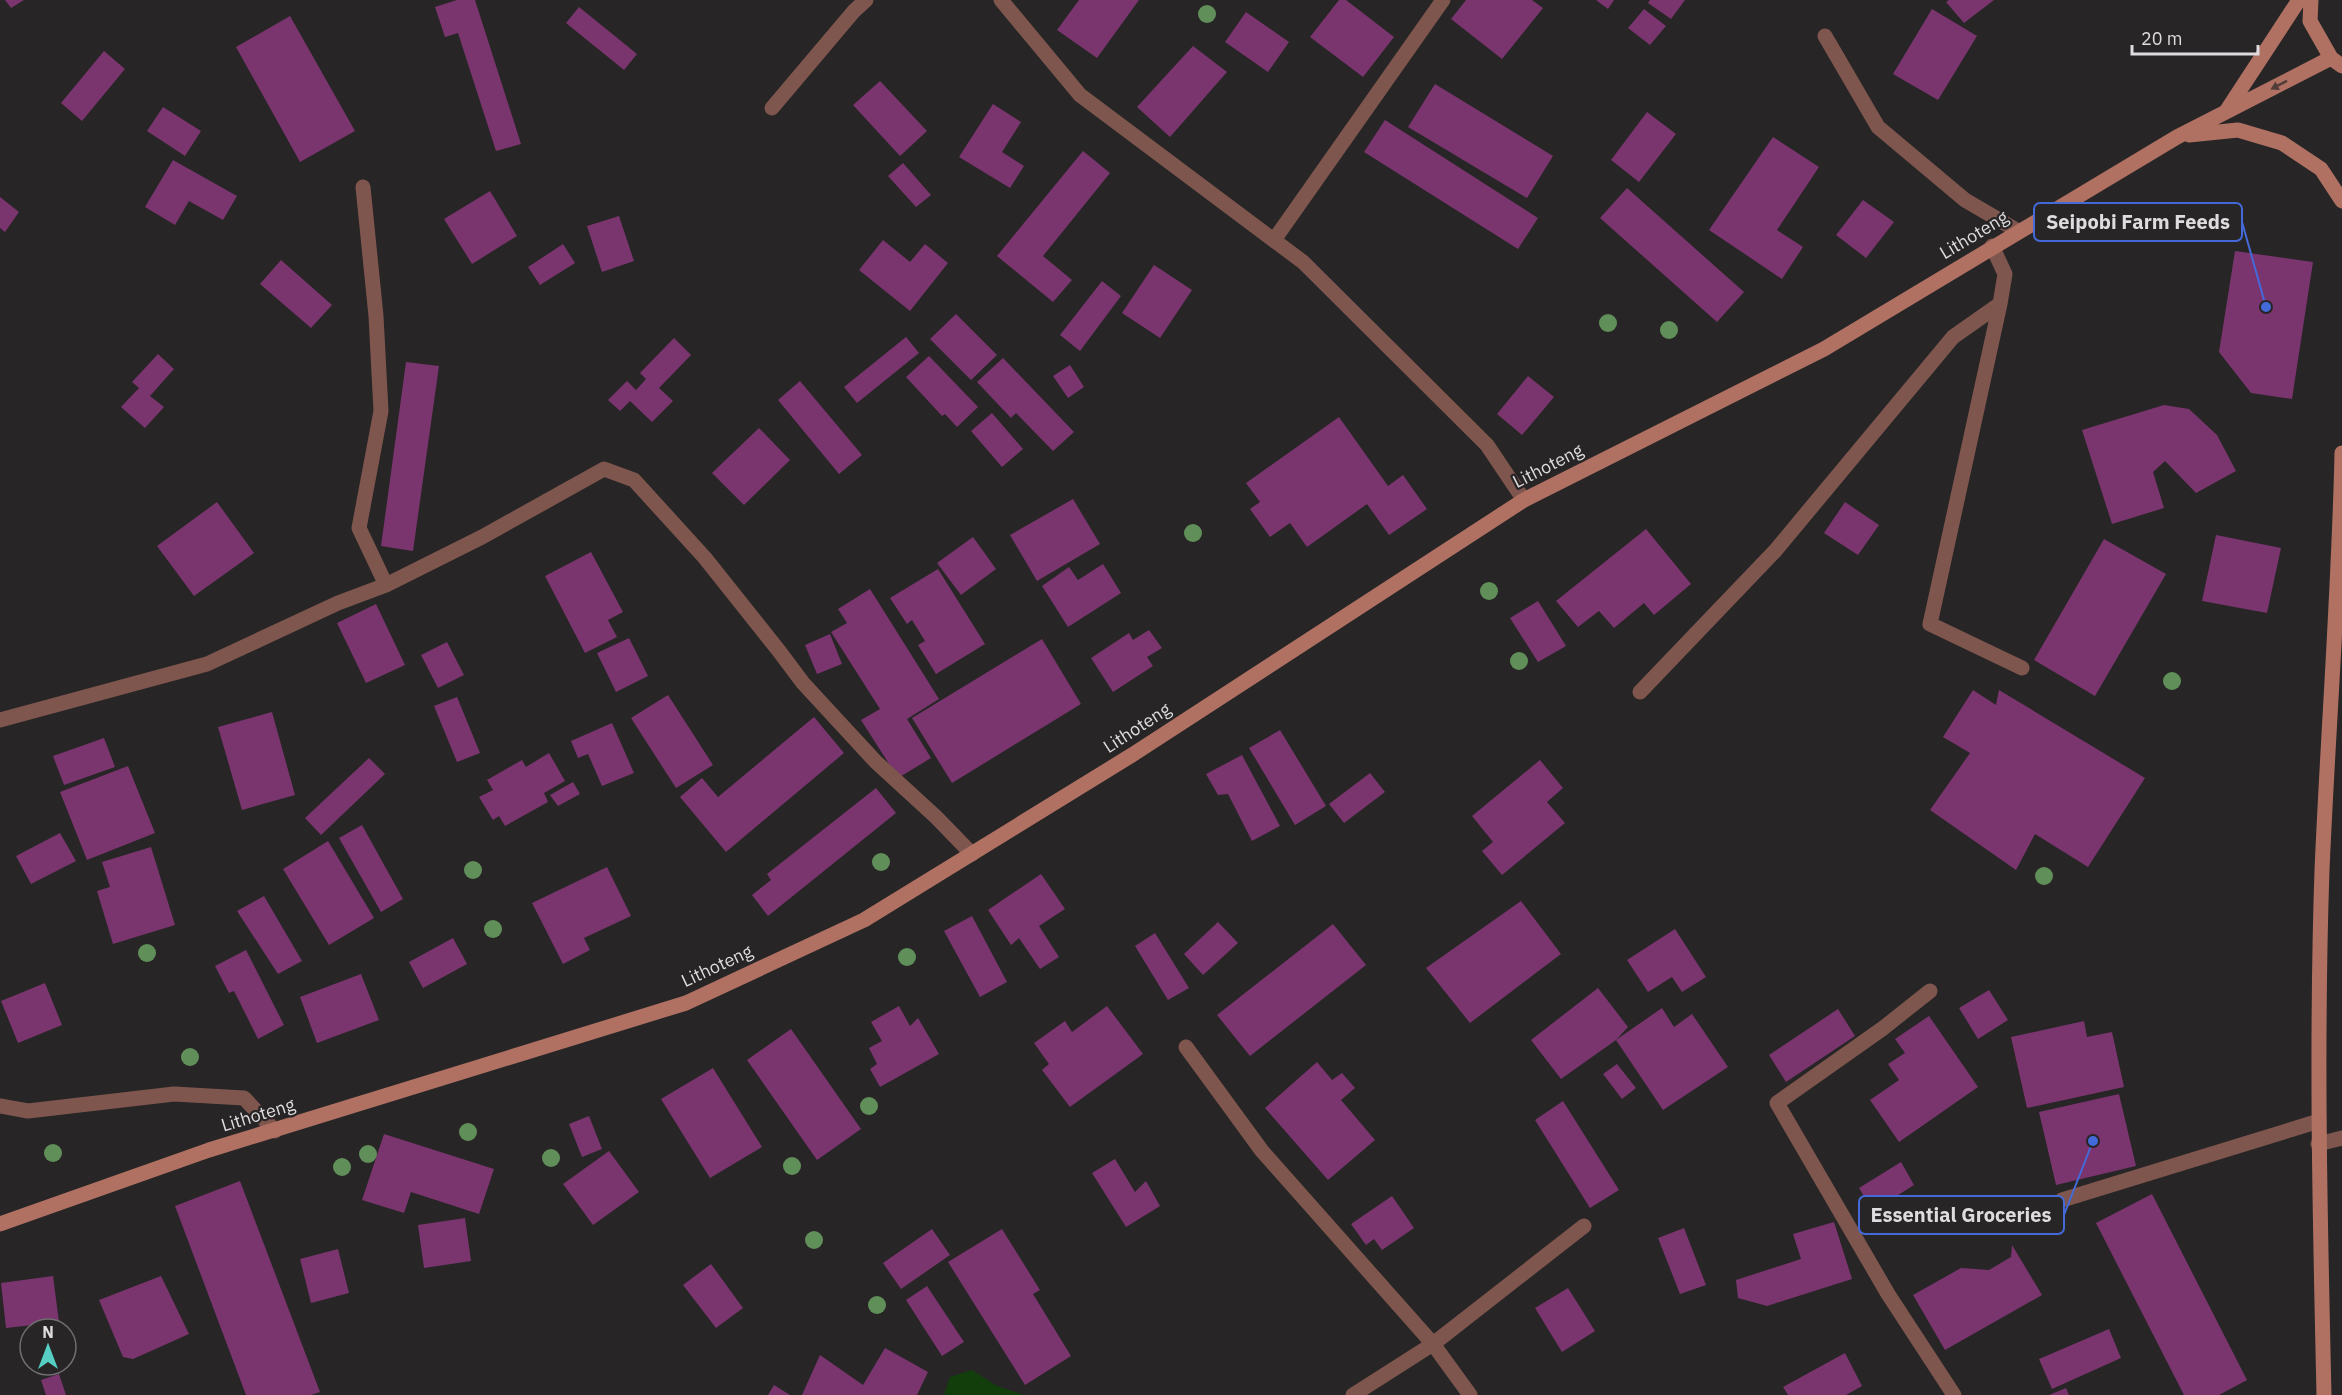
<svg xmlns="http://www.w3.org/2000/svg" width="2342" height="1395" font-family="'IBM Plex Sans',sans-serif">
<style>
.green{fill:#123e0c}
.building{fill:#7a356e}
.lines{fill:none;stroke-linecap:round;stroke-linejoin:round}
.lane{stroke:#7e564e;stroke-width:15}
.street{stroke:#7e564e;stroke-width:15}
.secondary{stroke:#b07163;stroke-width:15}
.tree{fill:#618f5a}
.oneway{fill:#503c38}
.labels{text-anchor:middle;stroke-width:4.5;stroke-linejoin:round;paint-order:stroke}
.street-label{font-size:18px;fill:#dedcde;stroke:#272526}
.leader{fill:none;stroke:#446ad9;stroke-width:2}
.callout-dot{fill:#446ad9;stroke:#272526;stroke-width:2}
.callout{fill:#272526;stroke:#446ad9;stroke-width:2}
.callout-label{font-size:20px;text-anchor:middle;font-weight:bold;fill:#dedcde}
</style>
<rect width="100%" height="100%" fill="#272526"/>
<path class="green" d="M972,1370L997,1386L1024,1395H944L950,1377Z"/>
<path class="building" d="M5,0H24L11,8Z
M457,0H475L521,144L496,151L458,33L445,37L435,7Z
M1079,0H1139L1097,58L1057,30Z
M1339,0H1346L1394,37L1363,77L1310,37Z
M1466,0H1532L1543,8L1502,59L1451,19Z
M1596,0H1614L1608,9Z
M1650,0H1685L1671,19L1648,3Z
M1949,0H1994L1964,23L1946,2Z
M579,7L637,54L624,70L566,23Z
M1644,9L1666,26L1650,45L1628,28Z
M1932,9L1977,36L1938,100L1893,74Z
M1246,12L1289,42L1268,72L1225,42Z
M290,16L355,131L300,162L236,47Z
M1193,46L1227,72L1170,137L1137,107Z
M104,51L125,69L82,121L61,103Z
M880,81L927,131L900,156L853,105Z
M1435,84L1553,156L1527,198L1408,127Z
M993,104L1021,122L1002,152L1024,166L1010,188L959,157Z
M163,107L201,131L185,156L147,131Z
M1647,112L1676,134L1639,182L1611,160Z
M1385,120L1538,218L1518,249L1364,152Z
M1773,137L1819,167L1777,230L1803,247L1782,279L1709,230Z
M1083,151L1110,173L1043,256L1072,280L1053,302L997,256Z
M173,160L237,196L223,220L189,201L175,225L145,207Z
M903,163L931,195L916,207L888,176Z
M1627,188L1744,292L1717,322L1600,218Z
M490,191L517,236L472,264L444,219Z
M0,197L19,212L5,232L0,228Z
M1863,200L1894,222L1866,258L1836,235Z
M619,216L634,261L602,272L587,226Z
M883,240L910,262L925,244L948,263L910,311L859,270Z
M563,244L575,263L540,285L528,267Z
M2235,251L2313,262L2292,399L2251,393L2219,352Z
M281,260L332,305L311,328L260,284Z
M1154,265L1192,290L1160,338L1122,313Z
M1102,281L1121,296L1080,351L1060,335Z
M956,314L997,355L971,380L930,339Z
M906,337L919,353L857,403L844,387Z
M674,338L691,355L659,388L673,401L652,422L630,401L620,411L608,400L627,381L636,390L646,379L640,373Z
M158,354L174,369L150,396L164,407L145,428L121,407L139,388L132,382Z
M929,356L978,407L957,427L945,414L942,416L906,377Z
M1003,358L1074,432L1053,451L1016,413L1011,418L977,382Z
M406,362L439,366L413,551L381,546Z
M1070,365L1084,387L1068,398L1053,376Z
M1528,376L1554,397L1522,435L1497,414Z
M800,381L862,455L839,474L778,400Z
M2164,405L2189,409L2217,435L2236,471L2196,493L2165,461L2153,472L2164,508L2112,524L2082,430Z
M992,413L1023,449L1002,467L971,431Z
M1339,417L1388,486L1403,475L1427,509L1389,535L1367,504L1307,547L1290,523L1270,537L1250,509L1260,502L1246,483Z
M759,428L790,460L744,505L712,473Z
M1073,499L1100,544L1037,581L1010,535Z
M217,502L254,553L194,596L157,546Z
M1845,502L1879,525L1858,555L1824,533Z
M1646,529L1691,584L1654,615L1644,603L1614,628L1599,611L1578,627L1556,601Z
M2216,535L2281,548L2267,613L2202,601Z
M973,537L996,569L961,595L937,563Z
M2104,539L2166,574L2095,696L2034,660Z
M591,552L623,612L608,620L617,637L585,653L545,576Z
M1103,564L1121,593L1068,627L1042,586L1069,567L1078,580Z
M938,569L985,644L936,674L918,645L925,641L912,620L907,624L890,598Z
M870,589L939,699L907,719L931,758L898,778L861,720L880,709L831,632L847,623L838,609Z
M1538,601L1566,646L1538,662L1510,618Z
M376,604L405,665L366,683L337,623Z
M1149,630L1162,648L1147,657L1153,666L1113,692L1091,658L1129,633L1133,640Z
M830,634L842,664L817,674L805,645Z
M629,638L648,676L616,692L597,653Z
M1042,639L1081,704L952,783L912,718Z
M447,642L464,675L438,688L421,655Z
M1973,690L1996,705L1999,690L2145,778L2088,867L2035,834L2016,870L1930,810L1970,753L1943,737Z
M668,695L713,765L676,788L631,718Z
M457,697L480,753L457,762L434,706Z
M272,712L295,795L242,810L218,727Z
M814,717L844,753L726,852L680,797L702,778L718,797Z
M612,723L634,773L602,786L588,754L578,758L571,741Z
M1280,730L1326,806L1295,825L1249,748Z
M104,738L115,767L64,785L53,756Z
M549,753L565,781L544,793L548,802L505,826L499,816L493,820L479,797L493,790L487,780L522,760L526,767Z
M1242,755L1280,826L1252,841L1228,794L1218,795L1206,774Z
M369,758L385,774L321,835L305,818Z
M1540,760L1563,788L1547,802L1565,823L1502,875L1482,851L1493,842L1472,816Z
M128,766L155,833L87,860L60,792Z
M1370,773L1385,792L1344,823L1329,804Z
M573,782L580,794L558,806L550,795Z
M876,788L896,813L768,916L752,895L771,880L767,874Z
M362,825L403,899L381,912L339,838Z
M60,833L76,861L31,884L16,856Z
M328,841L374,918L329,945L283,869Z
M151,847L175,925L113,944L97,891L110,887L102,862Z
M607,867L631,916L584,938L590,950L563,964L532,903Z
M1041,874L1065,909L1039,926L1059,957L1040,969L1019,938L1011,945L988,910Z
M264,896L302,961L278,974L237,911Z
M1521,901L1561,954L1470,1023L1426,968Z
M972,916L1007,982L980,997L944,931Z
M1218,922L1238,943L1203,975L1184,954Z
M1333,924L1366,965L1250,1056L1217,1015Z
M1675,929L1706,977L1682,992L1672,977L1648,992L1627,960Z
M1155,933L1189,988L1168,1000L1135,946Z
M453,938L467,964L423,988L409,962Z
M246,950L284,1025L258,1039L234,991L229,993L215,966Z
M361,974L379,1020L317,1043L300,997Z
M45,983L62,1025L18,1043L1,1001Z
M1598,988L1628,1027L1616,1040L1561,1079L1531,1040Z
M1989,990L2008,1020L1978,1039L1959,1008Z
M899,1006L910,1026L918,1018L939,1054L880,1087L870,1069L877,1064L869,1048L882,1041L871,1022Z
M1107,1006L1143,1054L1070,1107L1042,1070L1049,1064L1034,1043L1065,1021L1072,1032Z
M1662,1008L1674,1027L1692,1014L1728,1067L1663,1110L1616,1040Z
M1838,1009L1855,1036L1786,1082L1769,1055Z
M1929,1016L1978,1087L1899,1142L1870,1100L1899,1080L1888,1064L1905,1053L1895,1039Z
M2084,1021L2087,1037L2112,1032L2124,1087L2027,1108L2011,1037Z
M791,1029L861,1129L817,1160L747,1060Z
M1317,1062L1332,1080L1342,1073L1355,1088L1341,1100L1375,1140L1328,1180L1265,1108Z
M1617,1064L1636,1088L1622,1099L1603,1074Z
M713,1068L762,1147L710,1178L661,1099Z
M2119,1094L2136,1166L2056,1185L2039,1112Z
M1563,1101L1619,1190L1590,1208L1535,1120Z
M589,1116L602,1149L582,1157L569,1124Z
M384,1134L494,1169L479,1214L411,1192L404,1213L362,1200Z
M609,1151L639,1192L593,1225L563,1184Z
M1115,1159L1135,1192L1146,1181L1160,1206L1126,1227L1092,1173Z
M1901,1162L1914,1185L1873,1211L1859,1188Z
M240,1181L320,1392L311,1395H246L175,1206Z
M2152,1194L2247,1380L2219,1395H2184L2096,1223Z
M1392,1196L1414,1228L1382,1250L1374,1239L1366,1245L1351,1224Z
M465,1218L471,1261L424,1268L418,1225Z
M1834,1222L1852,1279L1767,1306L1738,1298L1736,1280L1801,1259L1793,1234Z
M1684,1228L1706,1285L1680,1294L1658,1238Z
M932,1229L950,1255L901,1289L883,1263Z
M1002,1229L1040,1290L1033,1294L1071,1356L1025,1385L948,1262Z
M2012,1245L2042,1295L1945,1350L1913,1295L1961,1268L1989,1270L2011,1257Z
M338,1249L349,1293L311,1303L300,1259Z
M711,1264L743,1308L716,1328L683,1285Z
M53,1276L59,1322L6,1328L1,1283Z
M161,1276L189,1334L133,1359L123,1357L99,1300Z
M927,1286L964,1342L942,1356L906,1300Z
M1568,1288L1595,1331L1562,1352L1535,1308Z
M2109,1329L2121,1358L2052,1389L2039,1359Z
M885,1348L928,1372L917,1395H802L820,1355L863,1385Z
M1845,1353L1862,1386L1846,1395H1788L1783,1387Z
M59,1374L66,1395H46L41,1380Z
M774,1385L790,1395H768Z
M2066,1388L2069,1395H2049Z"/>
<g class="lines">
<path class="lane" d="M1825,36L1878,127L1965,200L2018,231
M363,187L376,316L381,411L359,528L386,585
M2000,304L1930,624L2022,668
M1640,692L1775,551L1953,337L2000,304L2005,274L1992,246
M0,720L207,664L338,603L386,585L482,537L604,469L634,480L705,558L779,651L803,683L876,762L936,817L972,854
M1930,991L1882,1029L1777,1103L1888,1294L1954,1395
M1186,1047L1262,1151L1433,1344
M0,1106L28,1111L174,1094L244,1098L275,1131
M2318,1144L2342,1138
M2062,1200L2319,1121"/>
<path class="street" d="M1001,0L1080,95L1303,262L1487,445L1524,500
M772,108L854,11L866,0
M1274,240L1443,0
M1433,1344L1470,1395
M1353,1395L1433,1344L1584,1226"/>
<path class="secondary" d="M2311,0L2310,21L2331,58L2342,66
M2227,110L2299,0
M2189,135L2238,130L2282,143L2321,169L2342,201
M0,1224L209,1150L686,1003L864,920L1132,755L1524,500L1824,349L2177,137L2331,58
M2324,1395C2320,1220 2316,1045 2322,870C2328,731 2339,592 2342,453"/>
</g>
<g class="tree">
<circle cx="1207" cy="14" r="9"/>
<circle cx="1608" cy="323" r="9"/>
<circle cx="1669" cy="330" r="9"/>
<circle cx="1193" cy="533" r="9"/>
<circle cx="1489" cy="591" r="9"/>
<circle cx="1519" cy="661" r="9"/>
<circle cx="2172" cy="681" r="9"/>
<circle cx="881" cy="862" r="9"/>
<circle cx="473" cy="870" r="9"/>
<circle cx="2044" cy="876" r="9"/>
<circle cx="493" cy="929" r="9"/>
<circle cx="147" cy="953" r="9"/>
<circle cx="907" cy="957" r="9"/>
<circle cx="190" cy="1057" r="9"/>
<circle cx="869" cy="1106" r="9"/>
<circle cx="468" cy="1132" r="9"/>
<circle cx="53" cy="1153" r="9"/>
<circle cx="368" cy="1154" r="9"/>
<circle cx="551" cy="1158" r="9"/>
<circle cx="792" cy="1166" r="9"/>
<circle cx="342" cy="1167" r="9"/>
<circle cx="814" cy="1240" r="9"/>
<circle cx="877" cy="1305" r="9"/>
</g>
<defs><path id="oneway-solid" d="M-6-.8H1V-3.2L6.5 0L1 3.2V.8H-6Z" transform="scale(1.5)"/></defs>
<use class="oneway" href="#oneway-solid" transform="translate(2279 85) rotate(153)"/>
<g class="labels">
<g class="street-label">
<text transform="translate(1974 235) rotate(-31)" y="6">Lithoteng</text>
<text transform="translate(1548 466) rotate(-27)" y="6">Lithoteng</text>
<text transform="translate(1137 728) rotate(-33)" y="6">Lithoteng</text>
<text transform="translate(717 966) rotate(-25)" y="6">Lithoteng</text>
<text transform="translate(258 1115) rotate(-17)" y="6">Lithoteng</text>
</g>
</g>
<path class="leader" d="M2266 307L2242 222M2093 1141L2064 1215"/>
<g class="callout-dot">
<circle cx="2266" cy="307" r="6"/>
<circle cx="2093" cy="1141" r="6"/>
</g>
<g class="callout">
<rect x="2034" y="203" width="208" height="38" rx="6"/>
<rect x="1859" y="1196" width="205" height="38" rx="6"/>
</g>
<g class="callout-label">
<text x="2138" y="229">Seipobi Farm Feeds</text>
<text x="1961" y="1222">Essential Groceries</text>
</g>
<g transform="translate(48 1347)"><circle r="28" fill="#272526" stroke="#706e70" stroke-width="1.5"/>
<path d="M0-4.5L10 22L0 15L-10 22Z" fill="#56cec3"/>
<text y="-9" font-size="16" font-weight="bold" text-anchor="middle" fill="#dedcde">N</text>
</g>
<path d="M2132 45v9h126v-9" fill="none" stroke="#dedcde" stroke-width="3"/>
<text x="2141" y="45" font-size="18" fill="#dedcde" stroke="#272526" stroke-width="4.5" paint-order="stroke">20 m</text>
</svg>
